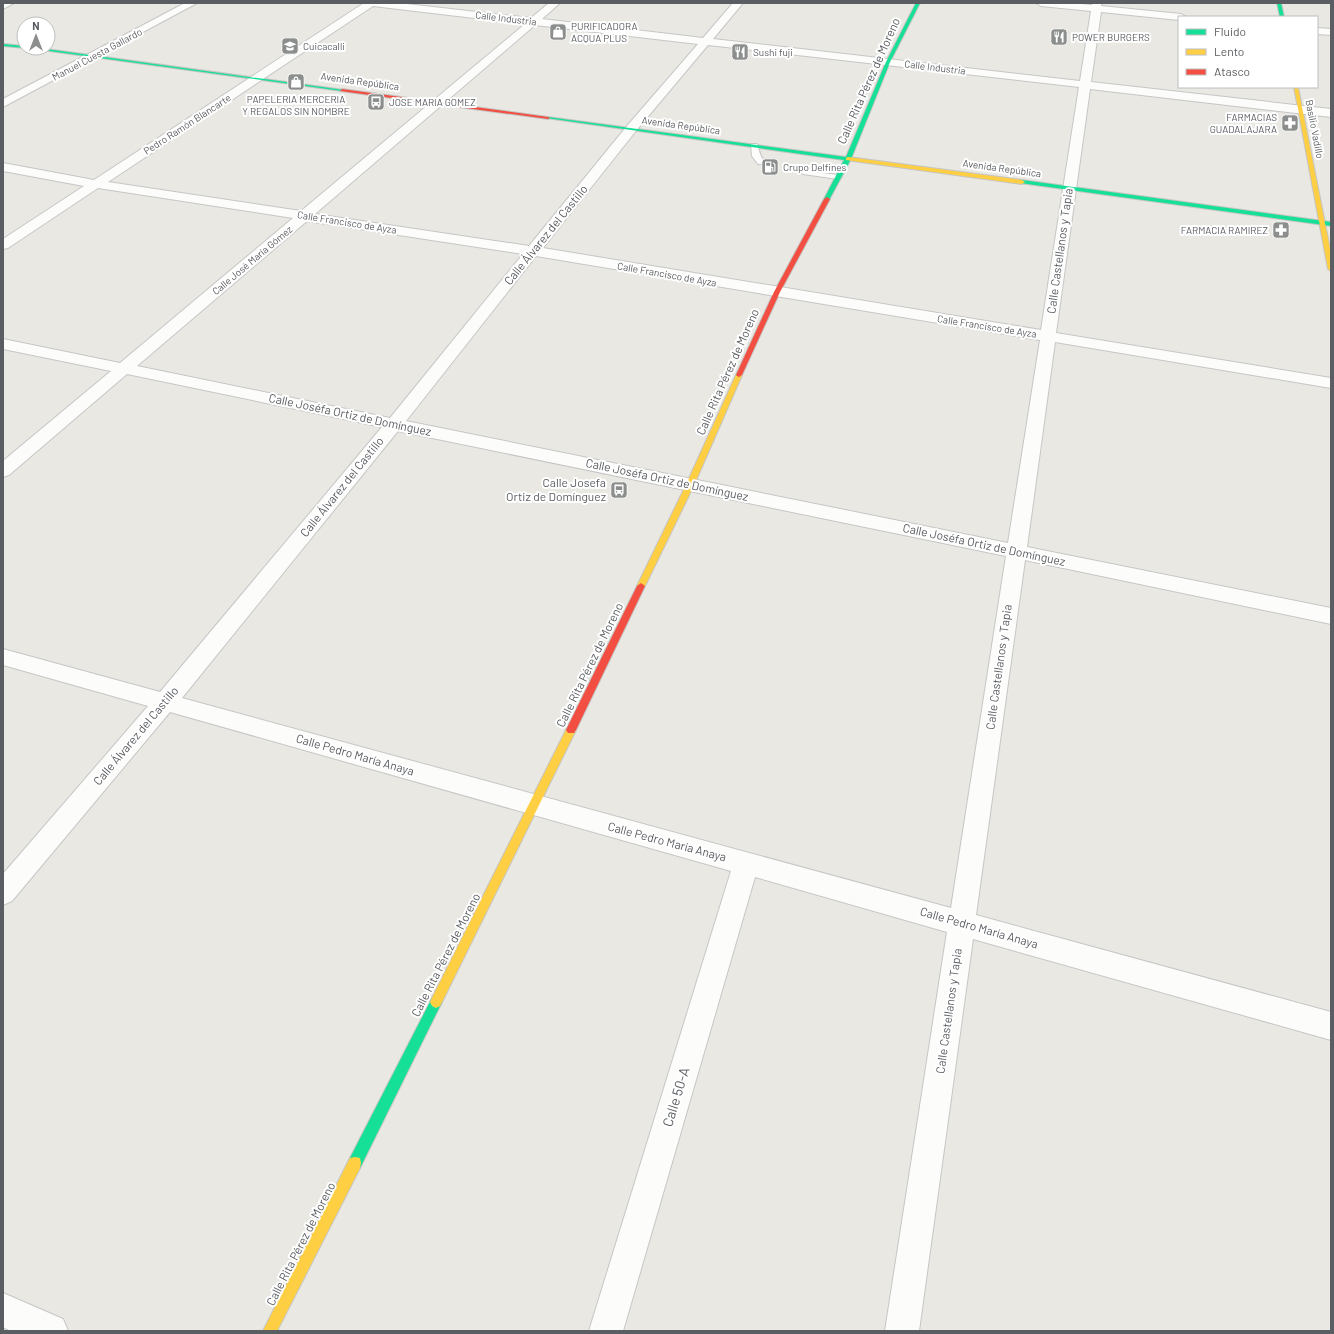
<svg xmlns="http://www.w3.org/2000/svg" width="1334" height="1334" font-family="Barlow,sans-serif">
<style>
.lines{fill:none;stroke-linecap:round;stroke-linejoin:round}
.lane-casing{stroke:#c6c6c6;stroke-width:2}
.street-casing{stroke:#c6c6c6;stroke-width:2}
.fast-casing{stroke:#c5c5c3;stroke-width:2}
.slow-casing{stroke:#c5c5c3;stroke-width:2}
.jam-casing{stroke:#c5c5c3;stroke-width:2}
.lane{fill:#fcfcfb;fill-rule:evenodd}
.street{fill:#fcfcfb;fill-rule:evenodd}
.fast{fill:#16e098;fill-rule:evenodd}
.slow{fill:#ffcf43;fill-rule:evenodd}
.jam{fill:#f24e42;fill-rule:evenodd}
.labels{text-anchor:middle;stroke-width:4;stroke-linejoin:round;paint-order:stroke}
.far-street-label{font-size:10px;fill:#5a5d61;stroke:#fff}
.far-poi-label{font-size:10px;fill:#5a5d61;stroke:#fff;text-anchor:start}
.street-label{font-size:12px;fill:#5a5d61;stroke:#fff}
.poi-label{font-size:12px;fill:#5a5d61;stroke:#fff;text-anchor:end}
.near-street-label{font-size:14px;fill:#5a5d61;stroke:#fff}
</style>
<rect width="100%" height="100%" fill="#e9e8e3"/>
<g class="lines">
<defs>
<path id="lane" d="M751,144H757C760,152 759,155 765,162L764,164H758L752,156Z
M800,170L838,175L842,177L838,179L803,174L799,172Z"/>
<path id="street" d="M3,3H14L3,9Z
M185,3H197L3,107V99Z
M364,3H398L531,18L549,3H560L542,19L703,38L733,3H743L713,39L1080,81L1091,11L1041,6L1036,3H1070L1092,5V3H1102L1101,6L1181,14L1186,17H1179V20L1101,12L1091,82L1331,109V117L1090,89L1056,333L1331,378V388L1055,342L1027,547L1331,608V624L1025,560L976,915L1331,1012V1040L973,939L919,1331H885L947,932L755,877L623,1331H589L731,871L170,712L12,901L3,905V874L148,706L3,665V649L160,692L382,427L127,374L9,475L3,477V461L111,371L3,349V339L120,363L293,218L98,188L8,248L3,249V239L84,186L3,171V163L94,180ZM373,6L525,24L301,211L108,182ZM535,25L698,44L627,126L529,246L315,214ZM708,45L1079,87L1041,330L543,248L635,132ZM307,221L523,254L390,418L137,366ZM536,256L1040,340L1008,543L406,421ZM398,431L1006,556L951,908L182,698Z
M1317,28L1331,29V35L1317,34Z
M3,1293L63,1319L68,1331H11L3,1327Z"/>
<path id="fast" d="M916,3H920L890,62L851,159L829,200L824,199L844,160L546,118L548,117L846,157L886,62Z
M1277,3H1281L1284,17H1280Z
M3,44L24,46L25,48L3,46Z
M27,48H39L344,90L342,91Z
M1022,180L1331,222V226L1020,183V181Z
M436,996L440,998L442,1002L440,1006L360,1168L355,1169L350,1168L349,1163L350,1158L432,998Z"/>
<path id="slow" d="M1294,87H1298L1331,254V271L1328,269Z
M848,157L1022,180L1025,182L1022,184L846,160V158Z
M739,373L742,375L694,485L645,586L644,588H638L637,586L686,485L736,375Z
M571,726L574,727L576,730L440,1006L436,1008L432,1006L430,1002L566,730L568,727Z
M355,1157L360,1158L361,1163L360,1168L277,1331H263L350,1158Z"/>
<path id="jam" d="M342,89L548,117L550,118L548,119L340,91Z
M827,197L830,199L780,292L742,375L739,377L737,376L736,375L774,292L824,199Z
M641,583L645,586L576,730L574,733H568L566,730L637,586Z"/>
</defs>
<use href="#lane" class="lane-casing"/>
<use href="#street" class="street-casing"/>
<use href="#fast" class="fast-casing"/>
<use href="#slow" class="slow-casing"/>
<use href="#jam" class="jam-casing"/>
<use href="#lane" class="lane"/>
<use href="#street" class="street"/>
<use href="#fast" class="fast"/>
<use href="#slow" class="slow"/>
<use href="#jam" class="jam"/>
</g>
<defs>
<symbol id="shop-square" viewBox="-11 -11 22 22"><rect x="-9" y="-9" width="18" height="18" rx="4" fill="#8c8e8e" stroke="#fff"/><path d="M-5-2.5h2.3a2.7 3.5 0 0 1 5.4 0H5L5.5 6h-11ZM-1.5-2.5h3a1.5 2.3 0 0 0-3 0Z" fill="#fff"/></symbol>
<symbol id="restaurant-square" viewBox="-11 -11 22 22"><rect x="-9" y="-9" width="18" height="18" rx="4" fill="#8c8e8e" stroke="#fff"/><path d="M-5-6h1v4h1v-4h1v4h1v-4h1v5L-1.5 .5V6h-2V.5L-5-1ZM5-6V6H3V1.5H1.5Q1.5-4 5-6Z" fill="#fff"/></symbol>
<symbol id="school-square" viewBox="-11 -11 22 22"><rect x="-9" y="-9" width="18" height="18" rx="4" fill="#8c8e8e" stroke="#fff"/><path d="M0-5L7-2L0 1L-7-2ZM-4 1L0 2.5L4 1V4Q0 6-4 4Z" fill="#fff"/></symbol>
<symbol id="bus-square" viewBox="-11 -11 22 22"><rect x="-9" y="-9" width="18" height="18" rx="4" fill="#8c8e8e" stroke="#fff"/><path d="M-5-6H5V4H4V6H2V4H-2V6H-4V4H-5ZM-3.5-4V0h7V-4ZM-3.5 1.2v1.5H-2V1.2ZM2 1.2v1.5H3.5V1.2Z" fill="#fff"/></symbol>
<symbol id="pharmacy-square" viewBox="-11 -11 22 22"><rect x="-9" y="-9" width="18" height="18" rx="4" fill="#8c8e8e" stroke="#fff"/><path d="M-2-6h4v4h4v4h-4v4h-4v-4h-4v-4h4Z" fill="#fff"/></symbol>
<symbol id="fuel-square" viewBox="-11 -11 22 22"><rect x="-9" y="-9" width="18" height="18" rx="4" fill="#8c8e8e" stroke="#fff"/><path d="M-5.5-6h7V0h2V4h1.3V-2.5L3-4.5l.8-.8L6-3V5H2.5V1h-1V6h-7ZM-4.2-4.7v3.2H.2V-4.7Z" fill="#fff"/></symbol>
</defs>
<g fill-rule="evenodd">
<use href="#shop-square" x="548" y="22" width="20" height="20"/>
<use href="#restaurant-square" x="1049" y="27" width="20" height="20"/>
<use href="#school-square" x="280" y="36" width="20" height="20"/>
<use href="#restaurant-square" x="730" y="42" width="20" height="20"/>
<use href="#shop-square" x="286" y="72" width="20" height="20"/>
<use href="#bus-square" x="366" y="92" width="20" height="20"/>
<use href="#pharmacy-square" x="1280" y="113" width="20" height="20"/>
<use href="#fuel-square" x="760" y="157" width="20" height="20"/>
<use href="#pharmacy-square" x="1271" y="220" width="20" height="20"/>
<use href="#bus-square" x="609" y="480" width="20" height="20"/>
</g>
<g class="labels">
<g class="far-street-label">
<text transform="translate(506 18) rotate(7)" y="4">Calle Industria</text>
<text transform="translate(97 54) rotate(-28)" y="4">Manuel Cuesta Gallardo</text>
<text transform="translate(935 67) rotate(7)" y="4">Calle Industria</text>
<text transform="translate(360 81) rotate(8)" y="4">Avenida República</text>
<text transform="translate(187 124) rotate(-33)" y="4">Pedro Ramón Blancarte</text>
<text transform="translate(681 125) rotate(8)" y="4">Avenida República</text>
<text transform="translate(1315 129) rotate(79)" y="4">Basilio Vadillo</text>
<text transform="translate(1002 168) rotate(8)" y="4">Avenida República</text>
<text transform="translate(347 222) rotate(9)" y="4">Calle Francisco de Ayza</text>
<text transform="translate(252 260) rotate(-40)" y="4">Calle José María Gómez</text>
<text transform="translate(667 274) rotate(10)" y="4">Calle Francisco de Ayza</text>
<text transform="translate(987 326) rotate(9)" y="4">Calle Francisco de Ayza</text>
</g>
<g class="far-poi-label">
<text x="571" y="30">PURIFICADORA<tspan x="571" dy="12">ACQUA PLUS</tspan></text>
<text x="1072" y="41">POWER BURGERS</text>
<text x="303" y="50">Cuicacalli</text>
<text x="753" y="56">Sushi fuji</text>
<text x="296" y="103" text-anchor="middle">PAPELERIA MERCERIA<tspan x="296" dy="12">Y REGALOS SIN NOMBRE</tspan></text>
<text x="389" y="106">JOSE MARIA GOMEZ</text>
<text x="1277" y="121" text-anchor="end">FARMACIAS<tspan x="1277" dy="12">GUADALAJARA</tspan></text>
<text x="783" y="171">Crupo Delfines</text>
<text x="1268" y="234" text-anchor="end">FARMACIA RAMIREZ</text>
</g>
<g class="street-label">
<text transform="translate(869 81) rotate(-66)" y="4">Calle Rita Pérez de Moreno</text>
<text transform="translate(546 235) rotate(-51)" y="4">Calle Álvarez del Castillo</text>
<text transform="translate(1060 251) rotate(-82)" y="4">Calle Castellanos y Tapia</text>
<text transform="translate(728 372) rotate(-66)" y="4">Calle Rita Pérez de Moreno</text>
<text transform="translate(350 415) rotate(12)" y="4">Calle Joséfa Ortiz de Domínguez</text>
<text transform="translate(667 480) rotate(12)" y="4">Calle Joséfa Ortiz de Domínguez</text>
<text transform="translate(342 487) rotate(-51)" y="4">Calle Álvarez del Castillo</text>
<text transform="translate(984 545) rotate(12)" y="4">Calle Joséfa Ortiz de Domínguez</text>
<text transform="translate(590 665) rotate(-64)" y="4">Calle Rita Pérez de Moreno</text>
<text transform="translate(999 667) rotate(-82)" y="4">Calle Castellanos y Tapia</text>
<text transform="translate(136 736) rotate(-50)" y="4">Calle Álvarez del Castillo</text>
<text transform="translate(355 755) rotate(16)" y="4">Calle Pedro María Anaya</text>
<text transform="translate(667 842) rotate(15)" y="4">Calle Pedro María Anaya</text>
<text transform="translate(979 928) rotate(16)" y="4">Calle Pedro María Anaya</text>
<text transform="translate(446 955) rotate(-63)" y="4">Calle Rita Pérez de Moreno</text>
<text transform="translate(949 1011) rotate(-82)" y="4">Calle Castellanos y Tapia</text>
<text transform="translate(301 1244) rotate(-63)" y="4">Calle Rita Pérez de Moreno</text>
</g>
<g class="poi-label">
<text x="606" y="487">Calle Josefa<tspan x="606" dy="14">Ortiz de Domínguez</tspan></text>
</g>
<g class="near-street-label">
<text transform="translate(676 1097) rotate(-73)" y="5">Calle 50-A</text>
</g>
</g>
<rect width="1334" height="1334" fill="none" stroke="#5a5d61" stroke-width="8"/>
<rect x="1178" y="16" width="140" height="72" fill="#ffffff" stroke="#bdbec0"/>
<rect x="1186" y="29" width="20" height="6" fill="#16e098" stroke="#bdbec0"/>
<text x="1214" y="36" font-size="12" fill="#5a5d61">Fluido</text>
<rect x="1186" y="49" width="20" height="6" fill="#ffcf43" stroke="#bdbec0"/>
<text x="1214" y="56" font-size="12" fill="#5a5d61">Lento</text>
<rect x="1186" y="69" width="20" height="6" fill="#f24e42" stroke="#bdbec0"/>
<text x="1214" y="76" font-size="12" fill="#5a5d61">Atasco</text>
<g transform="translate(36 36)"><circle r="19" fill="#ffffff" stroke="#bdbec0"/>
<path d="M0-3L7 15L0 10L-7 15Z" fill="#8c8e8e"/>
<text y="-6" font-size="11" font-weight="bold" text-anchor="middle" fill="#5a5d61">N</text>
</g>
</svg>
